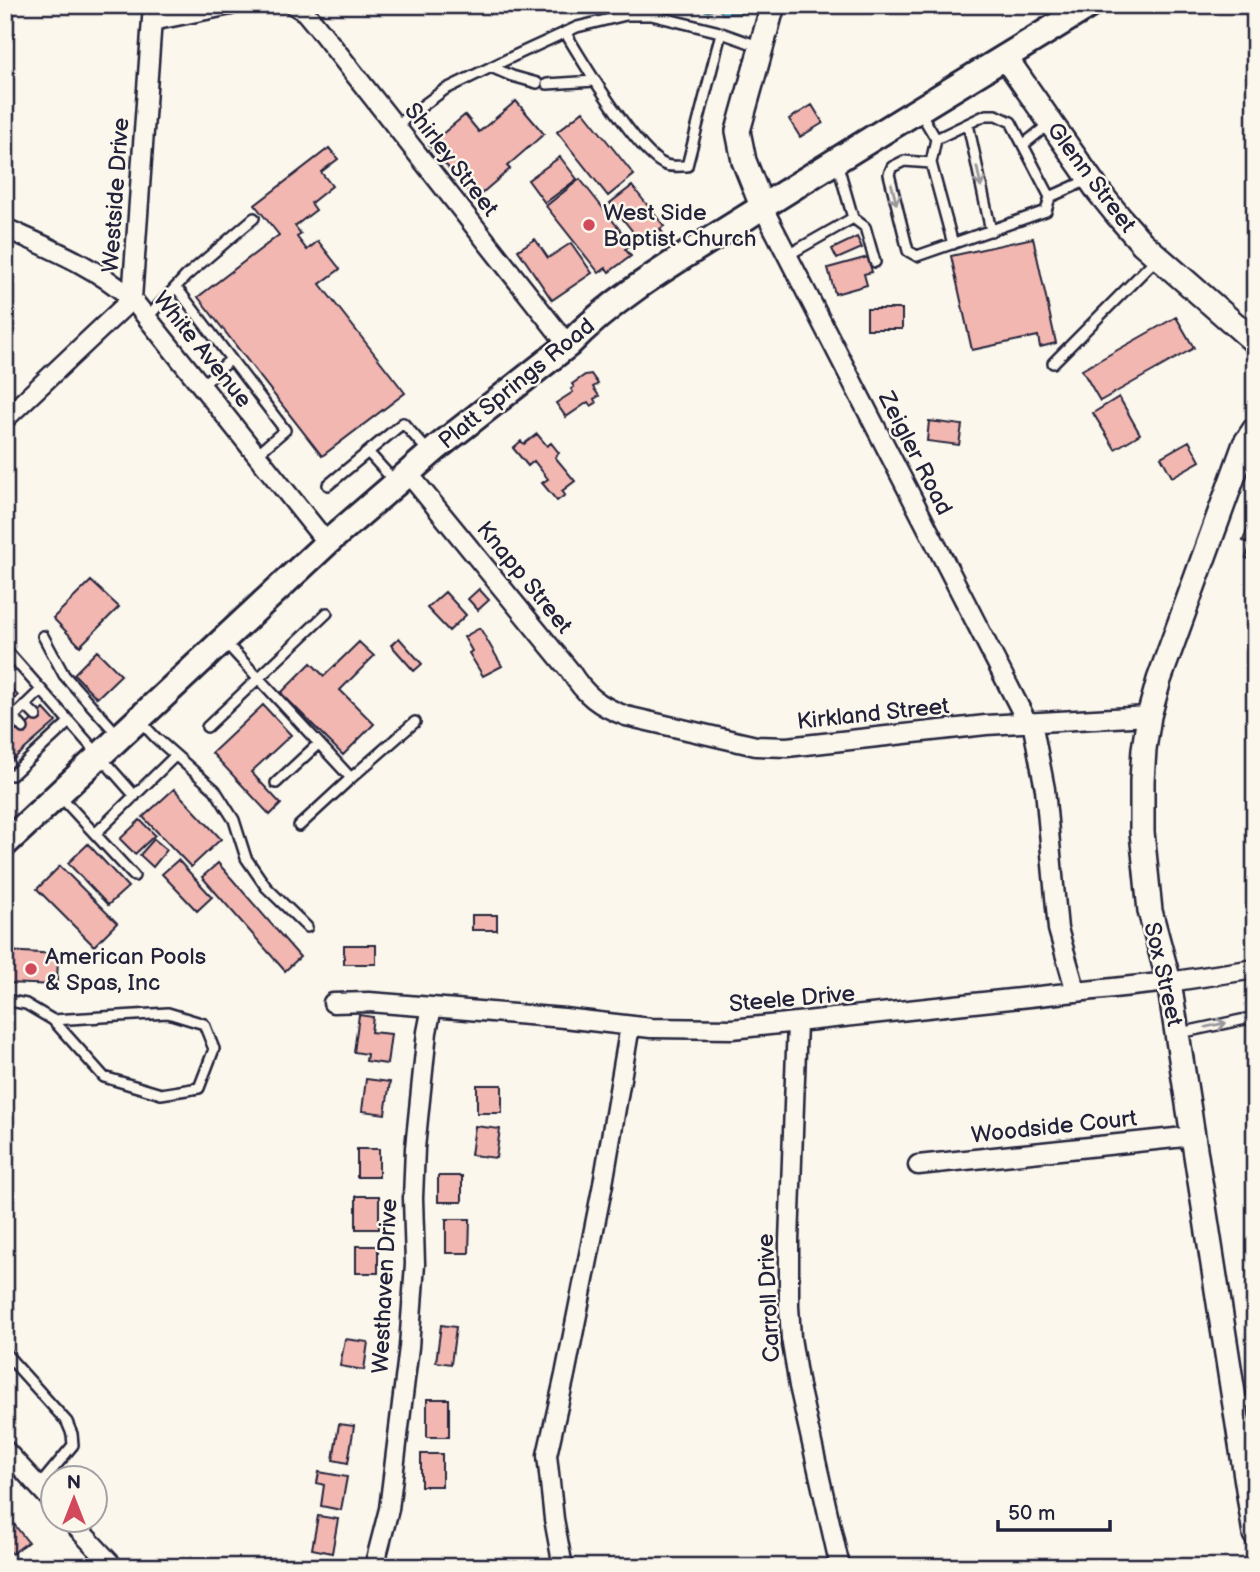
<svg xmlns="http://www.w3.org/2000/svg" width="1260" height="1572" font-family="'Balsamiq Sans',sans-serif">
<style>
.water{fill:#7ac5da;stroke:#57849a;stroke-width:2}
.building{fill:#f2b7b1;stroke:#22223b;stroke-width:2}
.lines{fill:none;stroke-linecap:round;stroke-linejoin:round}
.service-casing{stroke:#22223b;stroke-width:14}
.minor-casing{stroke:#22223b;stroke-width:23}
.tertiary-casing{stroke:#22223b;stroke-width:28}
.secondary-casing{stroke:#22223b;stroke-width:30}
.service{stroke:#fbf7ec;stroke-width:9}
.minor{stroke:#fbf7ec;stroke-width:18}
.tertiary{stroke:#fbf7ec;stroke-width:23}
.secondary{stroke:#fbf7ec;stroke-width:24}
.oneway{stroke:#99979c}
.poi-dot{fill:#d1495b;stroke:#fbf7ec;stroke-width:2.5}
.labels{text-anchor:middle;stroke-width:5;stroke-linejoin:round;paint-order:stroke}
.street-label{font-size:23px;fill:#22223b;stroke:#fbf7ec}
.poi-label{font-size:23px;fill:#22223b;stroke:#fbf7ec;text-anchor:start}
</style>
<rect width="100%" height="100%" fill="#fbf7ec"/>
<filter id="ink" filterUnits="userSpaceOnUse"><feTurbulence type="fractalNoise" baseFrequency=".0143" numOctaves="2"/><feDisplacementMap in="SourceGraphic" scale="14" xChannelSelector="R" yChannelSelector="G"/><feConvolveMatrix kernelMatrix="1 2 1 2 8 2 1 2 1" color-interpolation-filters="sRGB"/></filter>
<g filter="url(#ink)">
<path class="water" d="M694,5H751L744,13L722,14L720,10L715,9L708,12Z"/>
<path class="building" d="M516,101L544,134L507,166L510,169L475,199L429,145L465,115L479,132Z
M812,105L823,123L800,137L789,119Z
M583,111L634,175L608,196L557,132Z
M329,148L338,159L321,172L332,186L311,203L316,210L295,226L301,234L297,237L307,250L318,241L340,269L320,284L405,393L322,456L198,297L279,235L255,205Z
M560,157L577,179L545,203L528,180Z
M580,179L631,244L625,249L631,256L609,272L606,268L599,273L546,206Z
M632,186L664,226L660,229L663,233L648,245L644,241L642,243L610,203Z
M857,237L862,248L837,259L832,249Z
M1033,238L1056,343L1040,347L1038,336L972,350L951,256Z
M535,239L548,258L571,243L592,273L552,300L518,250Z
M868,257L872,272L864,274L867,285L835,294L828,268Z
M867,309H902V329H867Z
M1176,317L1194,348L1100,401L1082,370Z
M591,374L598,384L593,387L599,396L594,399L596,403L591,406L588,402L566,417L556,403L573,392L571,389L574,387L572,384L585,375Z
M1119,397L1140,434L1115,449L1093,413Z
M929,421L962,425L959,445L927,441Z
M537,434L547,446L551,443L559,453L555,457L575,481L562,491L565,495L557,501L542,483L548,479L534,461L528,466L513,448L521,441L524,444Z
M1189,441L1200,461L1172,477L1161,457Z
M1254,509H1255V561L1246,558L1251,543L1243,541Z
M91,581L119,607L80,646L53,618Z
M479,589L489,600L478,610L468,599Z
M445,592L466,615L449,631L427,608Z
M480,628L502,666L483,676L469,653L472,651L464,637Z
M399,638L422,664L414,671L391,645Z
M359,642L374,656L340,690L374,724L343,755L281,693L311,663L324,676Z
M97,651L121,675L97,698L74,674Z
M5,681L18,696L5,707Z
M263,705L291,735L251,772L281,804L270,815L212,753Z
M44,709L56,722L10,762L5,756V745L8,742L5,739V714L20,731Z
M174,789L221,839L191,867L143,817Z
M140,820L155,835L135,854L120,839Z
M154,839L167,850L153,867L140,855Z
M88,844L128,887L108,905L68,863Z
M178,860L212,897L197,911L162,874Z
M218,863L300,957L285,971L202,877Z
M60,866L117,923L94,946L37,889Z
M472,915H497V930H472Z
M344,945H376V964H344Z
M5,951L58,954L57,985L5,983Z
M359,1015L373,1017L371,1032L391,1034L387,1064L366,1061L367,1054L354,1052Z
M366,1079L390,1082L385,1114L362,1111Z
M477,1085H502V1113H477Z
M475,1126L500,1129L496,1158L471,1155Z
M357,1149H379V1177H357Z
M438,1176H462V1202H438Z
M356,1196H379V1229H356Z
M446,1219H470L469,1253H446Z
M356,1246H378V1273H356Z
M441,1325L456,1327L451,1364L436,1362Z
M345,1339L368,1342L364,1370L340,1366Z
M427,1399H449V1437H427Z
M339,1424L354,1426L348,1463L333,1460Z
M421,1454H442V1486H421Z
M319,1472L347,1477L341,1510L321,1506L324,1485L317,1483Z
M318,1516L338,1519L332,1553L312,1549Z
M9,1518L28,1542L12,1554L5,1546V1521Z"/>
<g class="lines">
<defs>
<path id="service" d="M565,32C581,59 639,156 666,165C672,167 681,166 687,166L721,33
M491,67L512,76L537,83
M547,84L595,81
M920,112L936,139L931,163L953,244
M968,124L991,231
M395,126L444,90L514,56L577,27L626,15H651L716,31L761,47
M1023,145L1049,124
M837,162L853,218L865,227L875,262
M931,163L904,161L892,167L889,174L908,251L917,256L1046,211L1050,197L1011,122L996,115H986L936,139
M1050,197L1090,179
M788,255L853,218
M176,287L285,430L256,455
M147,318L186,276L254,218
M1053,363L1158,257
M201,386L231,359
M368,452L395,482
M328,485L403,423L429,452
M43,636L64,675L118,735
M224,641L351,778L415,722
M5,653L7,651L135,796
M25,705L36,716
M13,717L23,728
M10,720L41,690
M139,720L156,738L215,790L234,820L246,858L266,887L307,927
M207,727L327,613
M5,773L12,775L69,722
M276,783L318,744
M59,795L95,834L175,756
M299,826L351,778
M95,834L134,876
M5,1000L26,1004L53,1020L104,1077L161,1094L199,1088L214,1049L204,1024L168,1013L53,1020
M1180,1033L1255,1017
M5,1353L67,1422L72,1434L73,1445L39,1486
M1235,1404L1255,1400"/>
<path id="minor" d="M294,5L305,12L315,24L568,345
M152,21L231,5
M762,206L1027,722
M5,228C49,248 95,266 132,299L327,543
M5,419L132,299L153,5
M408,473L570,671C585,695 599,706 626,716L756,746L787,747L986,725L1149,716
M1032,722L1045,789L1058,929L1076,992
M333,1003L369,1002L432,1007L564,1018L651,1028L732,1029L1169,982L1255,969
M797,1023L789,1241V1306L791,1338L799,1386L840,1567
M918,1165L1194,1136
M5,1450L52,1501
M70,1520L114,1567
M374,1567L389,1509L409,1347L415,1264L413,1198L415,1148L427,1032L432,1007
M563,1567L554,1519L547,1455L565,1375L603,1184L630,1026"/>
<path id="tertiary" d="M1005,57L1099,192L1120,218L1142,243L1255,342
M762,206L744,161L738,131L773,5
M1255,429L1245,444L1159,680L1149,716L1144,749L1142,781V832L1150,911L1169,982L1255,1534"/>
<path id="secondary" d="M5,844L327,543L438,447L568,345C617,294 685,256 745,218C859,145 975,76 1090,5"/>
</defs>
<use href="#service" class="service-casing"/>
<use href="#minor" class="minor-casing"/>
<use href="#tertiary" class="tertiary-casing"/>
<use href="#secondary" class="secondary-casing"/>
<use href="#service" class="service"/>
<use href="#minor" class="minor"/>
<use href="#tertiary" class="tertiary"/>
<use href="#secondary" class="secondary"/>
</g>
<defs><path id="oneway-shaft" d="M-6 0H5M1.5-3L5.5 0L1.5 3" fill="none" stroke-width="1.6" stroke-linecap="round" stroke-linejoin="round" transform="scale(1.75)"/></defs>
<g class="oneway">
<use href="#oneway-shaft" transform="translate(979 177) rotate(78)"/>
<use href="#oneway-shaft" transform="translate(894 194) rotate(76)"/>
<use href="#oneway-shaft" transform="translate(1216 1025) rotate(-12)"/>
</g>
</g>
<g class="poi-dot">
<circle cx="589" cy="225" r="7"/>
<circle cx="31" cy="969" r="7"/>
</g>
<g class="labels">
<g class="street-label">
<text transform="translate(452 159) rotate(52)" y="8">Shirley Street</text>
<text transform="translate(1092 177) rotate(53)" y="8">Glenn Street</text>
<text transform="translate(115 195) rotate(-86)" y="8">Westside Drive</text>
<text transform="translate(203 349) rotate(51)" y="8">White Avenue</text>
<text transform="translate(516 383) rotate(-39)" y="8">Platt Springs Road</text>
<text transform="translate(916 453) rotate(63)" y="8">Zeigler Road</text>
<text transform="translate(525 577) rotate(51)" y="8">Knapp Street</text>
<text transform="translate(873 713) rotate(-6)" y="8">Kirkland Street</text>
<text transform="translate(1164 974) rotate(77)" y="8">Sox Street</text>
<text transform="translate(792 998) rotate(-5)" y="8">Steele Drive</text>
<text transform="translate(1054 1126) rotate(-6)" y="8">Woodside Court</text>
<text transform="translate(384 1286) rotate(-87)" y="8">Westhaven Drive</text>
<text transform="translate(768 1298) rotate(-93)" y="8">Carroll Drive</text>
</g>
<g class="poi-label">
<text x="603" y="220">West Side<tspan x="603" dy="26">Baptist Church</tspan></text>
<text x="45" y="964">American Pools<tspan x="45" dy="26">&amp; Spas, Inc</tspan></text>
</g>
</g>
<rect width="1260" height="1572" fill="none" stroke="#fbf7ec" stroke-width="28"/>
<rect x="14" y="14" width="1232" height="1544" fill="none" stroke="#22223b" stroke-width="2.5" filter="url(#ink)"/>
<g transform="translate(74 1499)"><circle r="33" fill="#fbf7ec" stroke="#a4a2a5" stroke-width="2"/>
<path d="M0-5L12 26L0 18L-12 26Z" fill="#d1495b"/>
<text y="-10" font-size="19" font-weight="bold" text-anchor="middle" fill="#22223b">N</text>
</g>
<path d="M998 1520v10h112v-10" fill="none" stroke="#22223b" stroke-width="3.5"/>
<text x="1008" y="1520" font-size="21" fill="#22223b" stroke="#fbf7ec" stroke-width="5" paint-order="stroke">50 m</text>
</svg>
